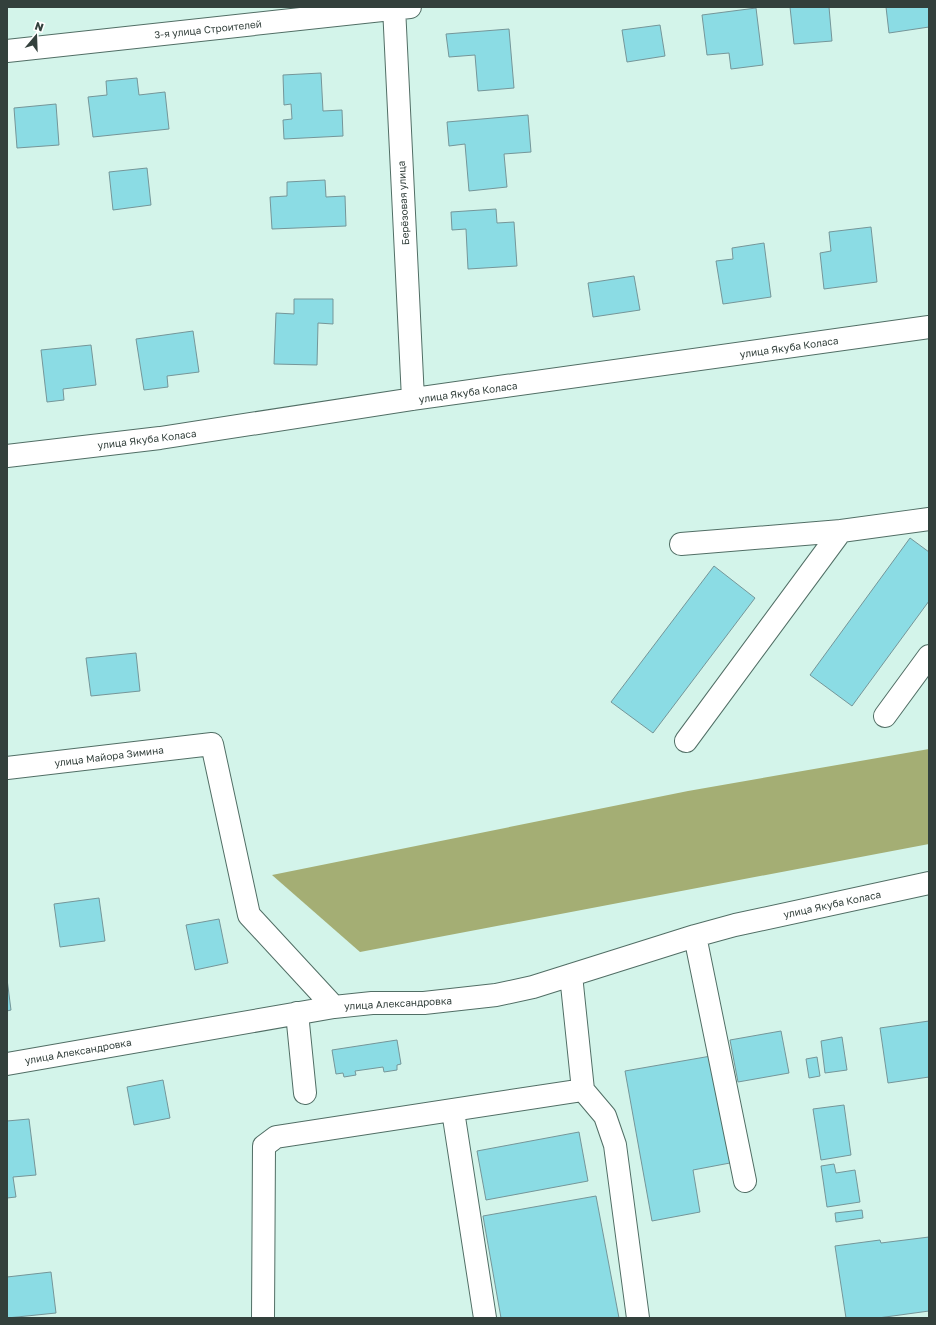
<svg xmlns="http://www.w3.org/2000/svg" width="936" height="1325" font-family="'Golos Text',sans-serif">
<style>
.forest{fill:#a4ae74}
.building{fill:#8bdce4;stroke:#759699}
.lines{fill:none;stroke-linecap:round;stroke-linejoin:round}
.minor-casing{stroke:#516e65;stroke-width:24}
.minor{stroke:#fff;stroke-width:22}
.labels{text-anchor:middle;stroke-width:3;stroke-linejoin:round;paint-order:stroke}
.street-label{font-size:10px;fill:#33403c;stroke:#fff}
</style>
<rect width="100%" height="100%" fill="#d3f4ea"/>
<path class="forest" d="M929,749V844L360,952L272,875L688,791Z"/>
<path class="building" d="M790,7H829L832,41L794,44Z
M886,7H929V27L889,33Z
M756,8L763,65L731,69L729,53L707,55L702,15Z
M660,25L665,56L627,62L622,30Z
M509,29L514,88L478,91L475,55L449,57L446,34Z
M321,73L323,111L342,110L343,136L284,139L283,120L292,119L291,104L284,105L283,75Z
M137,78L139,95L165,92L169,129L93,137L88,97L107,95L106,81Z
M56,104L59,145L17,148L14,108Z
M528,115L531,152L504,154L507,187L469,191L465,144L449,146L447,122Z
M147,168L151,205L113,210L109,172Z
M325,180L326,197L345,196L346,226L272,229L270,197L287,196V182Z
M496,209L497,223L514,222L517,266L468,269L466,229L452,230L451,212Z
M871,227L877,282L824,289L820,253L831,251L829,232Z
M764,243L771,297L723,304L716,261L733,259L732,248Z
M634,276L640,310L593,317L588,283Z
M294,299H333V324L318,323L317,365L274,364L276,313L294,314Z
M193,331L199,372L167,376L168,387L144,390L136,339Z
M91,345L96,385L63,389L64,400L47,402L41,350Z
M910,538L929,552V601L852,706L810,675Z
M714,566L755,598L653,733L611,702Z
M136,653L140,691L91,696L86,658Z
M99,898L105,941L60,947L54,904Z
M219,919L228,963L195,970L186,925Z
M7,979L11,1010L7,1011Z
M929,1021V1077L888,1083L880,1028Z
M781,1031L789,1073L738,1082L730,1040Z
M842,1037L847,1070L825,1073L821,1041Z
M397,1040L401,1064L397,1065V1070L384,1072L383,1067L355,1071L356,1075L344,1077L343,1073L336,1074L332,1050Z
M711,1056L730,1163L693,1170L700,1212L652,1221L625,1071Z
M817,1057L820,1076L809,1078L806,1059Z
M163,1080L170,1118L134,1125L127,1087Z
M844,1105L851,1155L821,1160L813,1109Z
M29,1119L36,1175L13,1177L16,1197L7,1198V1121Z
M579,1132L588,1181L486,1200L477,1151Z
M834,1164L836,1173L855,1170L860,1202L827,1207L821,1166Z
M596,1196L619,1318H501L483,1216Z
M862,1210L863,1218L836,1222L835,1213Z
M929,1237V1311L878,1318H846L835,1246L880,1240L881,1243Z
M51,1272L56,1313L7,1318V1277Z"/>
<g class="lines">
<defs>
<path id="minor" d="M394,7L413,399
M7,51L410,7
M7,456L160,438L413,399L929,327
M681,544L841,531L929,519
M885,716L929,656
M686,741L841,531
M7,768L212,744L249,915L334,1007
M695,936L745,1181
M571,975L583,1090
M297,1013L305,1093
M7,1064L334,1007L372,1003H424L496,995L533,987L695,936L735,925L929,883
M453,1111L485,1318
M263,1318L264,1146L276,1137L583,1090L605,1116L615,1145L638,1318"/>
</defs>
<use href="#minor" class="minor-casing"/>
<use href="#minor" class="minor"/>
</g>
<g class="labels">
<g class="street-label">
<text transform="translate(208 29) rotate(-6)" y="4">3-я улица Строителей</text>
<text transform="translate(403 203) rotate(-93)" y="4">Берёзовая улица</text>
<text transform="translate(789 347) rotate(-8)" y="4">улица Якуба Коласа</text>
<text transform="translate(468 392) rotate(-8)" y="4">улица Якуба Коласа</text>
<text transform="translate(147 439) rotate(-7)" y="4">улица Якуба Коласа</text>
<text transform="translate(109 756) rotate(-7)" y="4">улица Майора Зимина</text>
<text transform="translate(832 904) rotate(-12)" y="4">улица Якуба Коласа</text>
<text transform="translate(398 1003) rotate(-3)" y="4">улица Александровка</text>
<text transform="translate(78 1051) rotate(-10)" y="4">улица Александровка</text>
</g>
</g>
<rect width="936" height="1325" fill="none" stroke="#33403c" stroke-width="16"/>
<g transform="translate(36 36) rotate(19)" stroke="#ffffff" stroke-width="3" paint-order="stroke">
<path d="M0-3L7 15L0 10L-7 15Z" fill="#33403c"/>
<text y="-6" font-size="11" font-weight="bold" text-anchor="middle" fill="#33403c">N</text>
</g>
</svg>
